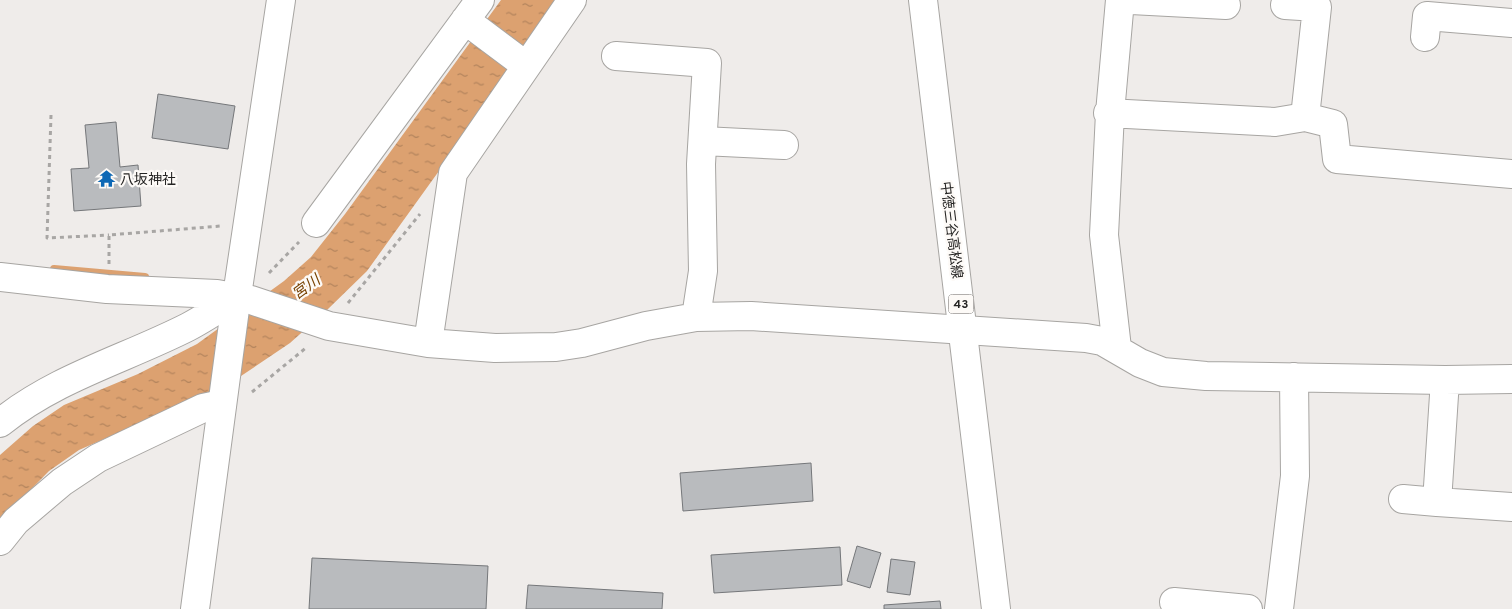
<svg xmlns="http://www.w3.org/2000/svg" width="1512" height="609" font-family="Overpass,'Noto Sans JP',sans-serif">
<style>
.water{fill:url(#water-ripples)}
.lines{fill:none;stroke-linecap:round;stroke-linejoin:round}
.stream{stroke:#dca170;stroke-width:8}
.building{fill:#b9bbbe;stroke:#75777a}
.street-casing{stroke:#a7a5a2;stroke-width:30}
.secondary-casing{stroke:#a7a5a2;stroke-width:30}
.primary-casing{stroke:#a7a5a2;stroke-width:30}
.path{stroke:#a8a6a4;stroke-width:3;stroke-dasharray:4 4;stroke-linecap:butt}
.street{stroke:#fff;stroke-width:28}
.secondary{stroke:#fff;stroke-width:28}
.primary{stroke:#fff;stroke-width:28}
.labels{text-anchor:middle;stroke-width:4.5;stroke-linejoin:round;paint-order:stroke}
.shield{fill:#fdfaf7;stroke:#666463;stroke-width:1}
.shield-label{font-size:12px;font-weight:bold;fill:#252423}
.poi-label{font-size:14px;fill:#252423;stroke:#fdfaf7;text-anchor:start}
.street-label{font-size:14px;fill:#252423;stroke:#fdfaf7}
.water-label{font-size:15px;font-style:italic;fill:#774101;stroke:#fdfaf7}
</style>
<defs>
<pattern id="water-ripples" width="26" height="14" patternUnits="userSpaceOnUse" patternTransform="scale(1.25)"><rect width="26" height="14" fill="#dca170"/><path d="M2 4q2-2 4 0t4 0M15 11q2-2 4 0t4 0" fill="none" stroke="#b2835c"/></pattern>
</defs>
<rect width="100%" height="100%" fill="#efecea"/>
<path class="water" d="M501,0H562L367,271L327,310L290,343L241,376L191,401L79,450L49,471L0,521V455L33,426L64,405L138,374L197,344L284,281L311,257L345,214Z"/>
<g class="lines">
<path class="stream" d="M54,269L145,277"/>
</g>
<path class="building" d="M158,94L235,106L228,149L152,138Z
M116,122L120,167L138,165L141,206L74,211L71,169L89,168L85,125Z
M811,463L813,501L683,511L680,473Z
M857,546L881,553L870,588L847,581Z
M840,547L842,585L714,593L711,555Z
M312,558L488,566L486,609H309Z
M891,559L915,562L910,595L887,592Z
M528,585L663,593L662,609H526Z
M940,601L941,609H884V605Z"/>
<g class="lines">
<defs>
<path id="street" d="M1131,0L1226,5
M1285,5L1317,7L1305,117
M465,20L525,65
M1425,37L1427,16L1512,23
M616,56L707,63L701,164L703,271L696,317
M1108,113L1275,122L1305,117L1333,124L1337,159L1512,174
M703,141L784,145
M316,223L480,0
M0,277L107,289L217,294L251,300L329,326L428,343L495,348L556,347L582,343L646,326L696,317L751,316L1086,338L1102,341L1140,363L1163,372L1206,376L1445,380L1512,379
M428,343L453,173L572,0
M1117,348L1104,235L1110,113L1120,0
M0,423C55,378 125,359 188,327C205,318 220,308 237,297
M1403,499L1437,502L1445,380
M1437,502L1512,507
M0,541L16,521L62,482L98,458L203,408L222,404
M1174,602L1248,609
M1279,609L1295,476L1294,377"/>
<path id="secondary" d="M195,609L235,309L281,0"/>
<path id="primary" d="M923,0L996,609"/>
</defs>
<use href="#street" class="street-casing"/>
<use href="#secondary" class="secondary-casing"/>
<use href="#primary" class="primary-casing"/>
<path class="path" d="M51,115L47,238L109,235
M109,264V235L221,226
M269,273L299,242
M348,303L420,214
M252,392L307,347"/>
<use href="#street" class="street"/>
<use href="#secondary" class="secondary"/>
<use href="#primary" class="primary"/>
</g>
<defs>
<symbol id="temple-bare" viewBox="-9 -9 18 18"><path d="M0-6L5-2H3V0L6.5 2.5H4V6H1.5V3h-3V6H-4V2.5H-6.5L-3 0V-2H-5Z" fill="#0e68b5" stroke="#fdfaf7" stroke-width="2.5" paint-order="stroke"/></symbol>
</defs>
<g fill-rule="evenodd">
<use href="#temple-bare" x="94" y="166" width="25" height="25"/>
</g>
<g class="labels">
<rect class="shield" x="948.5" y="294.5" width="25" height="19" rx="4"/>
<g class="shield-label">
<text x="961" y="308">43</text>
</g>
<g class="poi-label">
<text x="120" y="184">八坂神社</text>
</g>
<g class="street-label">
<text transform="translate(952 230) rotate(83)" y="5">中徳三谷高松線</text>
</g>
<g class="water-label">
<text transform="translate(306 287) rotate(-36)" y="5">宮川</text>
</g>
</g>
</svg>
